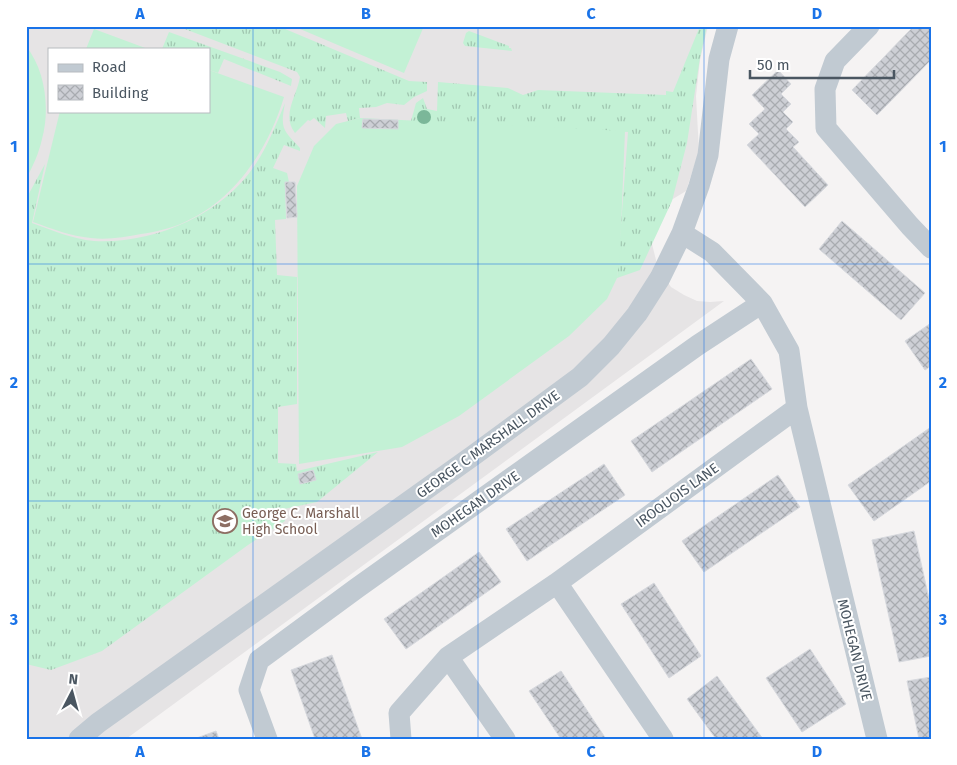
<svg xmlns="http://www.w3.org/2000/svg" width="957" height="765" font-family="'Fira Sans',sans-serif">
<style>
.education{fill:#e6e4e5;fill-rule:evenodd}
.grass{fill:url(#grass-tufts)}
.pitch{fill:#c3f1d5}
.building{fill:url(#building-cross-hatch);stroke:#d7d9de}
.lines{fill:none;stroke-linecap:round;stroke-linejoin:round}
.minor{stroke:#c1cad2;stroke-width:21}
.tree{fill:#7bb799}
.grid{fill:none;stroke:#1a73e8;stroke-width:1;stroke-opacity:0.55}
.labels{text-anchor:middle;stroke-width:4;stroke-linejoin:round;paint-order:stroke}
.street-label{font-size:14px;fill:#4a5661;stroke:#fff}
.education-label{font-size:14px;fill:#785e54;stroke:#fff;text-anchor:start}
.neatline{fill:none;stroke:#1a73e8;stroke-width:2}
.grid-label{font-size:16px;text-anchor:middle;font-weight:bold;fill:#1a73e8}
</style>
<defs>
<pattern id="grass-tufts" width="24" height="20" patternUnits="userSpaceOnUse" patternTransform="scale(1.25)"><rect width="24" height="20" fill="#c3f1d5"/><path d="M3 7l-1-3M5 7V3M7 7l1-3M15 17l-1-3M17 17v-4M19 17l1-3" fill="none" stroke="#a0c6b0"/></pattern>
<pattern id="building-cross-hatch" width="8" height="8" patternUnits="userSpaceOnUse" patternTransform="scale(1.25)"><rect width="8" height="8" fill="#cdcfd5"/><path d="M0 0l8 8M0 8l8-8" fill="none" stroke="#a8abb0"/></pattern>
</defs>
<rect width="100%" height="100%" fill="#f5f3f3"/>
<path class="education" d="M26,26H708L700,60L696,96L699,151L686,191L668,202L651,240L658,268L671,287L684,295L697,301L710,302L724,301L126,739H26ZM49,49H209V111H49Z"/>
<path class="grass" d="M177,26H278L409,81L427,82V91L414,97L404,105L387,103L376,107L359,108L360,118L348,121L346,113L326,116L325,128L314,118L310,121L308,120L295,133C281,115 297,96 300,77L297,72Z
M700,26H707L700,58L687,143L680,170L672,201L640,270L617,278L628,132L411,121L416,103L423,98L427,109L437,111L438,82L508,88L523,95L538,90L666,95V91L673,92Z
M469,31L509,46V48H511L512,51L465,46L463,43L466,33Z
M169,32L280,72L292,79L291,86L224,59L218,73L209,70V49H162Z
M285,103C280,129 283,130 300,148V151L284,145L273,168L287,173L289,182H285L286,219L275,220L277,275L297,277V404L278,407V463L296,464L297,471L378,452L317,502L284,509L285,521L248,545L102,651L51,670L26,664V199L45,164L32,223C52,230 72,239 94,241C154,244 222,215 255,165C268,146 276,124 285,103Z"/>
<path class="pitch" d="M293,26H424L404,73Z
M94,29L148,49H86Z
M26,46C46,71 50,110 42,139C39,153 33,166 26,179Z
M209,70L284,97C269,148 235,200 185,222C172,228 155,232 141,234C125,237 108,240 91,238C71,236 52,229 33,222L60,111H209Z
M360,118L625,131L620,252L617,278L607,299L569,336L459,416L402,447L299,464L297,186L314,146L336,124Z"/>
<path class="building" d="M914,26H931V60L877,115L852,90Z
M778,70L791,84L781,94L791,104L783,112L793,122L786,129L799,142L793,147L828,185L805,207L747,145L759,134L749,124L765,109L752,95Z
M363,119L398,120V129L362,128Z
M285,182H295L297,217L287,218Z
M842,221L925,293L901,320L819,249Z
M931,323V366L925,370L905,341Z
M751,359L772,389L652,472L631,441Z
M931,427V481L874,521L848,485Z
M604,464L625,495L527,561L506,529Z
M313,470L316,480L300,484L298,474Z
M778,475L800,507L704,572L682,541Z
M914,531L931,608V656L899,662L872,540Z
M479,552L501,582L406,649L384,619Z
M654,583L701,656L669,678L621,604Z
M810,649L846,704L802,732L766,678Z
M332,655L362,739H315L291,670Z
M561,671L606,739H561L529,691Z
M717,676L763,739H716L687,699Z
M931,677V739H919L907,681Z
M216,731L219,739H194Z"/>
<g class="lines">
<path class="minor" d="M869,26L835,61L825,89L826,128L910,226L931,248
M762,303L789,351L797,408L877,739
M557,583L663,739
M448,657L505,739
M79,739L98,723L474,455L580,377L611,346L637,314L660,278L682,233L699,186L708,155L719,59L728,26
M267,739L249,690L259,660L357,588L698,345L762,303L712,252L682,233
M401,739L399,713L448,657L557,583L797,408"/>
</g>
<circle class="tree" cx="424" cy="117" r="7"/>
<path class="grid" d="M253,26V739M478,26V739M704,26V739M26,264H931M26,501H931"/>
<defs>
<symbol id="school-ring" viewBox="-11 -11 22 22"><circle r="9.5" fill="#fff" stroke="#8d6e63" stroke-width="1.5"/><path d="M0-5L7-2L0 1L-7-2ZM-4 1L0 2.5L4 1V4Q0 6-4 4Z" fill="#8d6e63"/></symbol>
</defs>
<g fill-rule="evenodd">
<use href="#school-ring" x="211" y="507" width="28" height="28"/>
</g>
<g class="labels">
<g class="street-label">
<text transform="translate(488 444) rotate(-36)" y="5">GEORGE C MARSHALL DRIVE</text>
<text transform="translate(677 495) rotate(-36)" y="5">IROQUOIS LANE</text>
<text transform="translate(475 504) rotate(-35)" y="5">MOHEGAN DRIVE</text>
<text transform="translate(855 650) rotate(76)" y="5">MOHEGAN DRIVE</text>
</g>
<g class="education-label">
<text x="242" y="518">George C. Marshall<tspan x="242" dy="16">High School</tspan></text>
</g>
</g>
<rect width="957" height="765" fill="none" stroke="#ffffff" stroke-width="55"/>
<rect x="48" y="48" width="162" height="65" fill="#ffffff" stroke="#b7bbc0"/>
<rect x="58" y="64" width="25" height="8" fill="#c1cad2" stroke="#b7bbc0"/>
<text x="92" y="72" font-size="15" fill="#4a5661">Road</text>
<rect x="58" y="85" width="25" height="15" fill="url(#building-cross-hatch)" stroke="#b7bbc0"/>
<text x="92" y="98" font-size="15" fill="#4a5661">Building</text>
<g transform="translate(72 692) rotate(6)" stroke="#ffffff" stroke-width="4" paint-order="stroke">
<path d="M0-4L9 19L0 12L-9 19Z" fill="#4a5661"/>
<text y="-8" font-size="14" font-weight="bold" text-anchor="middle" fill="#4a5661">N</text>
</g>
<path d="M750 70v8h144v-8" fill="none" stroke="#4a5661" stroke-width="2.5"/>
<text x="757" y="70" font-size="15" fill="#4a5661" stroke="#ffffff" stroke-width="4" paint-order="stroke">50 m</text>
<rect x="28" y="28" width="902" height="710" class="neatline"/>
<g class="grid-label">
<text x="140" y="19">A</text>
<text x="366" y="19">B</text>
<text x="591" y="19">C</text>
<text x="817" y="19">D</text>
<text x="14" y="152">1</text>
<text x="943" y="152">1</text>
<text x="14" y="388">2</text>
<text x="943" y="388">2</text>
<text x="14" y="625">3</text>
<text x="943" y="625">3</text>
<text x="140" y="757">A</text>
<text x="366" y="757">B</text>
<text x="591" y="757">C</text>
<text x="817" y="757">D</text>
</g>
</svg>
